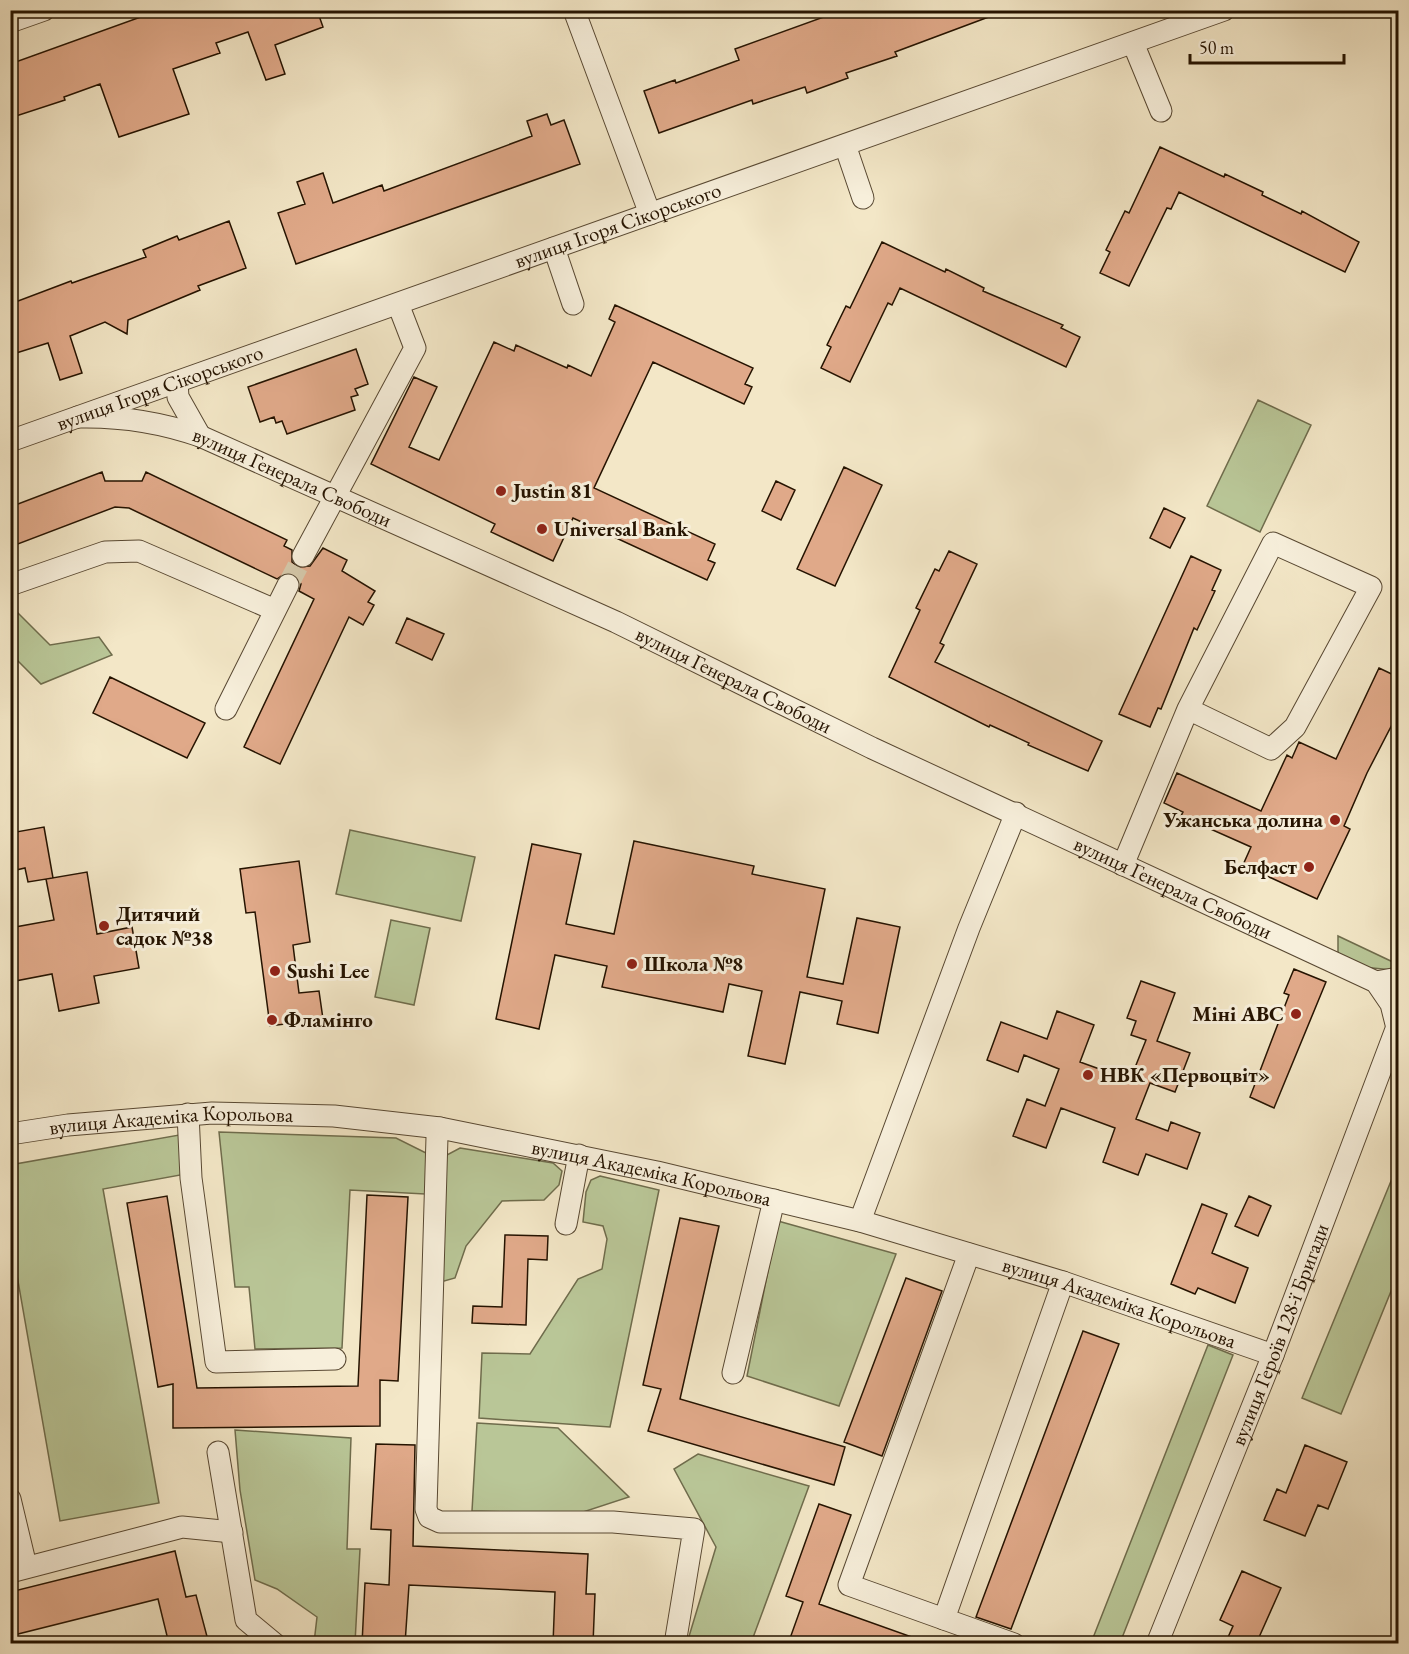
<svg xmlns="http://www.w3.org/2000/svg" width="1409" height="1654" font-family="'EB Garamond',serif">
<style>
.green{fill:#b9c697;stroke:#6f6c4c;stroke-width:1.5}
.building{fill:#e0a989;stroke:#251300;stroke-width:1.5}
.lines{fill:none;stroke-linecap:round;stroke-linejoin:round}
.minor-tunnel{stroke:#d4c7a9;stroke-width:21;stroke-dasharray:21 10;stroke-linecap:butt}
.minor-casing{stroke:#584832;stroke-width:23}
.minor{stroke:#f7efdb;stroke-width:21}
.poi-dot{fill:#8f2418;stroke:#f7efdb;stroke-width:2}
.labels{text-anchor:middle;stroke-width:6;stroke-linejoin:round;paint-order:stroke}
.street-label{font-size:21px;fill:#251300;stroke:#f7efdb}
.poi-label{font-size:21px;font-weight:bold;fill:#251300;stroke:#f7efdb;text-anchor:start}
</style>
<rect width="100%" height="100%" fill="#f3e7c7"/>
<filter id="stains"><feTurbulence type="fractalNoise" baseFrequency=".00333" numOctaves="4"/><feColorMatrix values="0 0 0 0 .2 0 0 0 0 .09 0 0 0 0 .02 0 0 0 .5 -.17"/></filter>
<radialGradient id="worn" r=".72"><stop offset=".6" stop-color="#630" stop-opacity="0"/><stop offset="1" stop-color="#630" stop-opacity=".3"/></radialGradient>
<path class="green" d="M1258,400L1311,425L1260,532L1207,506Z
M10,605L50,645L99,637L112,655L41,684L11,654Z
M350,830L475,857L461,921L336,894Z
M391,920L430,928L414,1005L375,997Z
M1338,936L1395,963L1393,970L1362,967L1338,958Z
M219,1132L396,1138L428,1154L425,1194L350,1190L342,1348L255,1349L249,1287H235Z
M179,1135L186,1174L103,1189L159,1503L60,1521L11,1241L10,1165Z
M460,1148L553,1163L562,1171L559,1185L544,1200L502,1201L466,1246L455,1278L437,1283L445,1156Z
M1398,1164V1274L1341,1414L1302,1398Z
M600,1176L659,1190L610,1427L479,1418L482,1353L530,1354L578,1279L602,1269L607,1239L603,1226L583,1222L586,1192L591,1180Z
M778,1221L896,1254L839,1406L747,1376Z
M1208,1345L1233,1355L1120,1643H1091Z
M477,1423L558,1428L629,1497L577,1514L472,1511Z
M235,1430L351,1438L347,1549H360L355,1643H314L317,1617L277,1589L255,1580L240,1490Z
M698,1454L809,1486L751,1643H687L716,1547L674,1469Z"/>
<path class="building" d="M160,10H317L323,27L275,45L285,74L266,80L248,32L216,43L220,53L173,69L189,114L119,137L100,84L64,97L65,100L10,118V64Z
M843,10L1002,12L895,52L897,56L846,73L848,78L807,93L805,87L753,104L752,100L659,133L644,91L675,80L676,83L739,60L735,49Z
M547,114L551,125L564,120L580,164L296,264L278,213L305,204L297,182L323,173L333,203L382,185L384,191L532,136L527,121Z
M1160,147L1224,177L1225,174L1263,192L1262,195L1301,214L1302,211L1359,242L1345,272L1179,192L1171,209L1167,208L1129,286L1100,273L1110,252L1106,250L1125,211L1129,213Z
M229,221L246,268L198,286L200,290L128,320L127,334L105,322L70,336L82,373L60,380L48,343L10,355V304L71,281L72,283L146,257L143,250L177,236L179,240Z
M882,242L945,272L946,269L984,288L983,291L1063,325L1061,328L1080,337L1066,367L900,288L892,305L888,303L850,382L821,368L831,347L827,345L846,306L850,308Z
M615,305L753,368L745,384L752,387L744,404L653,362L594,488L715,544L708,560L715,563L707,580L573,518L553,561L491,532L495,524L371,464L414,377L437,387L409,447L439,460L494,342L514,351L516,345L567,368L568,365L591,376L615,322L609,319Z
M356,349L368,384L355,389L358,395L351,397L355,410L287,434L282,421L276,423L274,417L260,422L248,387Z
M844,467L882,485L835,586L797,569Z
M102,472L105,481H142L146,472L287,540L284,546L292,550V562L298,567L310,566L323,548L347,560L342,571L375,591L368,602L374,605L363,625L349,617L280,764L244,747L314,599L299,591L301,584L294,574L287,572L277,579L129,508L115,507L10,547V507Z
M776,481L795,490L781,520L762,511Z
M1164,508L1185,518L1170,548L1150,538Z
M949,551L977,564L940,643L944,645L935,662L1102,741L1088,771L1028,745L1029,743L990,725L989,727L889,677L920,610L916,608L935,569L939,571Z
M1191,556L1221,570L1212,590L1215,591L1197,630L1194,628L1161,709L1158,708L1150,727L1119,714Z
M407,618L444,634L432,660L396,643Z
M1379,668L1398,677V713L1367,773L1344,826L1350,829L1317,899L1243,865L1251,847L1181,816L1183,812L1164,803L1177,773L1261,811L1287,755L1292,758L1299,742L1336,759Z
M110,677L205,723L187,758L93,713Z
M44,827L53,878L28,882L25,868L12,871L10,833Z
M634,841L754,866L752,874L825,889L807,977L843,984L857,918L900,927L878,1033L837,1024L842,1001L800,992L785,1064L748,1056L762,991L729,984L723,1012L602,987L607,966L555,955L539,1029L496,1019L532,844L581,854L566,924L614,934Z
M299,861L310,942L293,945L299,993L319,991L323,1019L270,1026L255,912L246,913L240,869Z
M87,872L97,934L132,927L139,968L94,976L99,1003L59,1011L52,974L10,982V928L54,920L46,879Z
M1294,969L1326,982L1274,1108L1250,1097L1289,995L1284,993Z
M1141,981L1175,993L1157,1041L1190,1053L1175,1092L1150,1083L1136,1119L1168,1131L1171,1122L1200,1133L1187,1169L1146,1154L1138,1175L1103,1162L1115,1128L1061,1108L1046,1148L1013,1136L1027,1099L1045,1106L1059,1069L1024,1055L1018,1072L987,1060L1001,1022L1047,1039L1057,1011L1094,1025L1080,1062L1130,1080L1146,1040L1131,1035L1136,1021L1127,1018Z
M367,1195L408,1197L398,1381L380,1380V1426L173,1428V1384L158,1387L127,1203L167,1196L197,1388L358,1386Z
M1249,1196L1271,1206L1258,1236L1235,1226Z
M1202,1204L1227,1214L1212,1253L1248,1268L1235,1303L1198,1288L1195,1294L1171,1284Z
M680,1218L719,1226L680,1399L845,1447L834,1485L648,1431L661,1389L643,1385Z
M505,1235L548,1236L547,1260L528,1259L526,1325L472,1323L473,1306L502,1307Z
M906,1278L942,1291L882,1456L844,1442Z
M1083,1331L1119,1344L1011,1629L976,1617Z
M376,1444L415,1445L413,1546L588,1554L586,1594H595L593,1644H553L555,1592L409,1585L405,1644H362L365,1583L389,1585L391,1530L371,1529Z
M1305,1445L1347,1462L1328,1509L1318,1505L1305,1536L1264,1520L1277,1489L1286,1493Z
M819,1504L851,1515L819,1604L923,1641V1644H788L803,1602L786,1596Z
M175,1551L186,1597L196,1595L209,1644H169L158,1599L10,1636V1592Z
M1242,1571L1281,1588L1256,1644H1225L1233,1626L1220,1620Z"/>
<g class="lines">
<path class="minor-tunnel" d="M288,585L303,556"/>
<defs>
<g id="minor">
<path d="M574,10L650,214"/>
<path d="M10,22L44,10"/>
<path d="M1133,43L1161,111"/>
<path d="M845,145L863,198"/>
<path d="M554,248L573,304"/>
<path d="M177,382L178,397L200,436"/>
<path id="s1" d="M78,417C120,416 160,422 200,436L616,622L872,748L1376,982L1391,1004L1397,1028"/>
<path id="s2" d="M10,441L1224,10"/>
<path d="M303,556L415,348L398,304"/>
<path d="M10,585L105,552L139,551L275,610"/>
<path d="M226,709L288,585"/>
<path d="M1123,865L1188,709L1271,749L1295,727L1371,587L1273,543L1188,709"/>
<path d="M1376,982L1398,978"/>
<path d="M188,1114L191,1178L216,1362L335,1359"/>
<path d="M440,1128L437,1137L426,1509L429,1517L440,1522H613L694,1529L675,1644"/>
<path id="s3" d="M10,1134L68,1125L212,1113L334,1116L440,1128L657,1172L860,1221L1063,1282L1273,1355"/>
<path d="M860,1221L969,928L1016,813"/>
<path d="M566,1224L579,1155"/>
<path d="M733,1373L774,1200"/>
<path d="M218,1452L246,1620L275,1644"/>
<path d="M10,1499L26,1566"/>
<path d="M10,1572L182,1527L232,1532"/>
<path d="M944,1619L849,1585L969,1254"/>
<path d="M1014,1644L944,1619L1063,1282"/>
<path id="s4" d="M1157,1644L1273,1355L1398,1024"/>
</g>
</defs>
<use href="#minor" class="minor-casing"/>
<use href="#minor" class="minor"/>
</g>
<g class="poi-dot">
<circle cx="501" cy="491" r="6"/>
<circle cx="542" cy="529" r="6"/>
<circle cx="1335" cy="820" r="6"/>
<circle cx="1309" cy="867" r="6"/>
<circle cx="104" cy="926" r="6"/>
<circle cx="632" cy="964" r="6"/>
<circle cx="275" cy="971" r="6"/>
<circle cx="1296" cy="1014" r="6"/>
<circle cx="272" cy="1020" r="6"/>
<circle cx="1088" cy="1075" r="6"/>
</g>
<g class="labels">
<g class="street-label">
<text dy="7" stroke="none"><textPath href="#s2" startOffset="645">вулиця Ігоря Сікорського</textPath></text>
<text dy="7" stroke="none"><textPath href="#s2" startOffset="159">вулиця Ігоря Сікорського</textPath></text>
<text dy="7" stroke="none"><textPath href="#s1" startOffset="225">вулиця Генерала Свободи</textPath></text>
<text dy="7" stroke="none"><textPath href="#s1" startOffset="711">вулиця Генерала Свободи</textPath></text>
<text dy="7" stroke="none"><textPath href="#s1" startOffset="1197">вулиця Генерала Свободи</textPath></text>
<text dy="7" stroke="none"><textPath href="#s3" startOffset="162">вулиця Академіка Корольова</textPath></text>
<text dy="7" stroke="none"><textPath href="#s3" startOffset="648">вулиця Академіка Корольова</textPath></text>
<text dy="7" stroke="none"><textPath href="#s3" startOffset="1134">вулиця Академіка Корольова</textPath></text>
<text dy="7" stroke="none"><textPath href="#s4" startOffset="333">вулиця Героїв 128-ї Бригади</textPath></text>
</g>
<g class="poi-label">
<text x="513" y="498">Justin 81</text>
<text x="554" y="536">Universal Bank</text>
<text x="1323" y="827" text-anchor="end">Ужанська долина</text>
<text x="1297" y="874" text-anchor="end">Белфаст</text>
<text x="116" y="921">Дитячий<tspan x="116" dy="24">садок №38</tspan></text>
<text x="644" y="971">Школа №8</text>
<text x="287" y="978">Sushi Lee</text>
<text x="1284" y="1021" text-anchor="end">Міні ABC</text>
<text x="284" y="1027">Фламінго</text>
<text x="1100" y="1082">НВК «Первоцвіт»</text>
</g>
</g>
<rect width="1409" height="1654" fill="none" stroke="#f3e7c7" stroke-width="36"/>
<rect x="12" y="12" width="1385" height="1630" fill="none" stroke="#251300" stroke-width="3"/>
<rect x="18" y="18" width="1373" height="1618" fill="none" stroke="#251300" stroke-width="1.5"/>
<path d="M1190 54v9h154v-9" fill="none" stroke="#251300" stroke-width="3"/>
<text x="1199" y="54" font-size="18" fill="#251300" stroke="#f7efdb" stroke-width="4.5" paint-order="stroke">50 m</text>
<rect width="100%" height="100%" filter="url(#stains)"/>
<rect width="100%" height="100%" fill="url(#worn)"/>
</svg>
